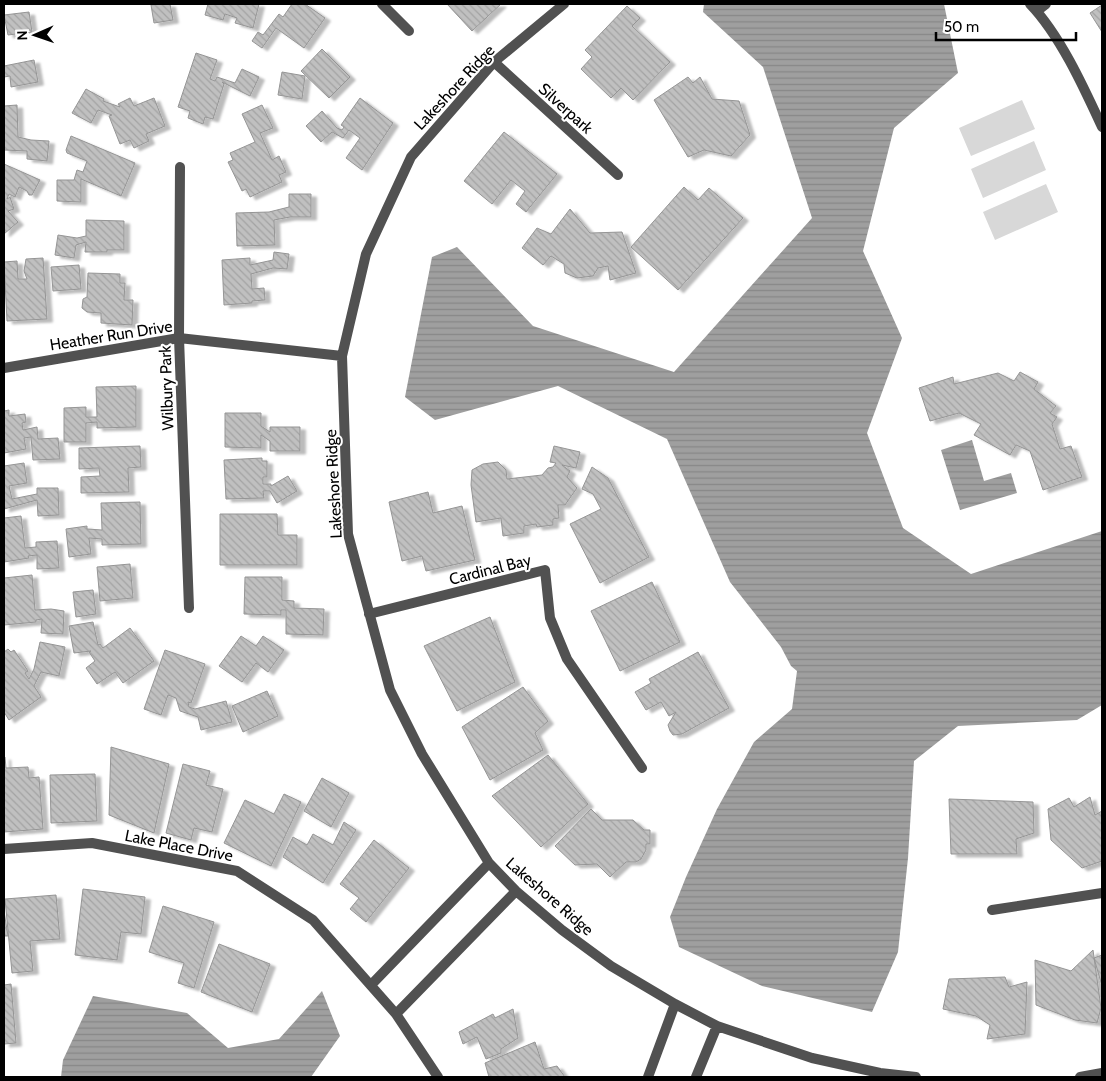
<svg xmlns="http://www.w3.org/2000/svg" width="1106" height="1081" font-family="Cabin,sans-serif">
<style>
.green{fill:#d8d8d8}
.water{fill:url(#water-rules)}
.building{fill:url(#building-back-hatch);stroke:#959595;filter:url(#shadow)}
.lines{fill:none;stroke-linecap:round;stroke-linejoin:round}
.street{stroke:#515151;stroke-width:10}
.labels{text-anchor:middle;stroke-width:4;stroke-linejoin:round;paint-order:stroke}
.street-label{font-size:16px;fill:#000;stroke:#fff}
</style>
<defs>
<pattern id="water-rules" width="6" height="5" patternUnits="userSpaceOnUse" patternTransform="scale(1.25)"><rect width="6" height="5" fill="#9f9f9f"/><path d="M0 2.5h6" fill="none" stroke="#878787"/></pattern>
<pattern id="building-back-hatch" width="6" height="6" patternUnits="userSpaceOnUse" patternTransform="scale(1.25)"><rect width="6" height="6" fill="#c0c0c0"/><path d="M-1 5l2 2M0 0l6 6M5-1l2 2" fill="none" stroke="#a3a3a3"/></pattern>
<filter id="shadow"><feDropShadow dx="5.5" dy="3" stdDeviation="1" flood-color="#0004"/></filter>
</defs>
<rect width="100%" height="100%" fill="#fff"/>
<path class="green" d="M1022,100L1035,129L971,156L959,128Z
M1034,141L1046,170L983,198L971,169Z
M1046,184L1058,212L995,240L983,212Z"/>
<path class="water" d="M704,4H944L958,73L894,128L863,251L902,338L867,433L903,528L971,574L1102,531V705L1077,720L958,726L914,761L908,858L898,952L872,1012L762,986L679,947L670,917L686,877L717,809L754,742L792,709L797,671L791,666L781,647L730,582L667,439L558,386L435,420L405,397L432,257L457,247L533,326L674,372L812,218L763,67L703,12Z
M972,440L984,481L1011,473L1017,493L960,510L941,450Z
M322,991L340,1036L311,1077H61L63,1060L93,996L187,1013L228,1048L279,1039Z"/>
<path class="building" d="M159,4H170L173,20L154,23L151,5Z
M208,4H259L253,28L235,23L237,18L225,14L223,20L205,15Z
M292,4H305L325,18L304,48L276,28L262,48L252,41L258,32L263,35L279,14L283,17Z
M447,4H501L472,31Z
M1102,5V32L1090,13Z
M627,6L640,18L632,26L670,62L633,100L621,88L611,98L581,69L592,57L585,50Z
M29,12L32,32L8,35L4,15Z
M322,49L350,77L329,98L301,71Z
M196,53L217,60L210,79L215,81L217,77L235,83L242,69L259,77L250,96L222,82L224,84L213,119L205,117L203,124L188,118L190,111L178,107Z
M34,60L38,82L11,87L10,76L4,77V66Z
M282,72L305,76L302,99L278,95Z
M688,77L693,83L700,77L712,99L739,101L750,135L731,156L704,150L688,157L654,100Z
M86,89L104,99L103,101L120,107L118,104L130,98L134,106L154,98L165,126L146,134L149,141L134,148L130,140L120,144L109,116L112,115L98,110L91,123L72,113Z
M360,98L393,123L362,170L346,158L360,138L349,130L343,138L332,132L321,142L306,126L322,111L337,128L342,130L344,127L341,125Z
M17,105L18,137L31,140L49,141L47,161L27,159V151L4,150V106Z
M262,105L273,128L260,133L272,160L279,156L286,172L279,175L282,182L250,197L246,189L242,191L228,162L233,160L230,153L255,142L242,114Z
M504,132L557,174L526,212L516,204L525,191L511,180L492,204L464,181Z
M71,136L135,163L121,196L81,179V202L57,201V180H74L77,170L83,172L87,161L67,153L66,150Z
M4,164L40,180L32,195H29L27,191L19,187L15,197L9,194L7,199L10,197L14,209L8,211L18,222L4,234Z
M684,187L698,200L709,188L743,218L678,290L631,247Z
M289,194H311V217H290L274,220L275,245L237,246L236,213L269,212L289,207Z
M570,209L590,233L622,232L636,273L610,280L608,266L598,268L593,276L577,278L565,273L564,264L551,256L543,265L522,248L537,228L551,234Z
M86,220L124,221V250H107V252H85L86,242L76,245L74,258L55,255L58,235L77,238L86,236Z
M274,252L289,254L287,269L273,268L251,274L252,289L264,288L265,300L252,301V303L224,305L222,260L250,258V265L273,260Z
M43,258L47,319L7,321L4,262L17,261L18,279H27L24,271L26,259Z
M79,265L81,289L53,291L51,267Z
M88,273L120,274V283H125L124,300H133L132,325L101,323V313L87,312L82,308L83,299L87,297Z
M1020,372L1038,382L1034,389L1056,406L1050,413L1057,417L1052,424L1060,449L1071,446L1082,477L1043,490L1030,451L1016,445L1010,455L974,435L981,424L959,413L930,421L919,388L953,377L954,384L998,373L1014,381Z
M136,386V427L97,428V422L86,423V442H64V408L86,407V417H97L96,387Z
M9,410V416L25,414L26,422L22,423L23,430L37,427L38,439L58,438L60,459L33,460L31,437L24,438L26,449L4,453V411Z
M225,413H261V426L270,432V427H300V451H270V441L261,435V448L225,447Z
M140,446L141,467L128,468L129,492L81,493V477L100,476L99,468L79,469V448Z
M554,446L580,452L576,468L562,465L570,471L567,477L577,488L565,505H558L559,518L553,519V525L537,527L536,524L524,526V533L503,536L501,518L476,522L471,485L472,470L483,464L498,462L506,470L507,479L542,475L548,468L553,467L556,463L550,462Z
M262,458V461H267V477H263V484H271V486L288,476L297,491L277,503L270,491H263L264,498L226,499L224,460Z
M24,463L27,483L9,486L12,499L37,494V488H58L59,515L38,516L37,500L4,509V466Z
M592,467L608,478L649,557L600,583L570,524L601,509L593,494L582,489Z
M428,492L433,513L462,506L475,560L426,571L422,556L402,561L389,502Z
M140,502L141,544L102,545V539L89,538L91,554L69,557L66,529L87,526V529L102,530L101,503Z
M220,514H277L278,535H297V565H220Z
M21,516L25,548L36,547V542L57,541L59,568L37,569V555L28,556L29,558L4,562V518Z
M130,564L133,598L100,601L97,567Z
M32,575L35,610L51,609L64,611L63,634L41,633L42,619L36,620V622L4,625V578Z
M245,577H282V600L294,601V608L324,609L323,635L286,634V610H281V615L244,614Z
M652,582L680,642L620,671L591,611Z
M93,590L96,614L76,617L73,592Z
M490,617L515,682L457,711L424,646Z
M93,622L98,645L100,644L103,648L130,628L154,661L123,683L115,672L97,684L86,668L95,661L89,652L91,651L74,653L69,626Z
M241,636L256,646L263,636L284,650L268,672L256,663L242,682L219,666Z
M40,642L65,647L59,676L41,672L34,686L41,697L9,720L4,712V652L8,649L11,652L14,650L28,671L25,673L29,679L34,669Z
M165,650L205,664L191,703L188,702L189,707L195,709L226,701L232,722L201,730L198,717L180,711L176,698L168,695L161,715L144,709Z
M698,652L729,708L682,734L673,735L670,731L668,725L676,712L669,716L661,702L646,710L635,692L651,683L649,679Z
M523,687L548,721L535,733L543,750L490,780L462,727Z
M267,691L278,716L243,732L232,706Z
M111,747L169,764L154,833L109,815Z
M548,755L588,804L541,847L492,796Z
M4,757H5L6,768L28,767L29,778L39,777L43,829L4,832Z
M183,764L210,771L206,785L223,789L212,832L194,828L191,840L166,833Z
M95,774L97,821L51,823L50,775Z
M322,778L349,793L331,827L304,811Z
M284,794L301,802L271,866L224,843L245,800L274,814Z
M1090,797L1095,815L1102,811V861L1082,868L1051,840L1048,809L1069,798L1074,807Z
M949,799L1033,802L1034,833L1016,839L1017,854H951Z
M591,809L602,820H633L644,830H650V844H646V850L641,859L636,862H626L610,877L597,864L575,865L555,846Z
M344,822L356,830L323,883L283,857L293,837L307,845L313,834L333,845Z
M374,840L409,868L366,922L350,909L359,898L340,884Z
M83,889L145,897L141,934L121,932L117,960L75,955Z
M56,895L60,939L30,941L33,971L12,973L5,899Z
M163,906L214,922L194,988L178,983L184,963L149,952Z
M4,911L8,936H4Z
M219,944L270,964L252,1012L201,992Z
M1093,950L1101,1008L1097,1023L1075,1020L1036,1005L1035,960L1071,971Z
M1102,955V986L1094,958Z
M1005,977L1009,987L1027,982L1025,1034L987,1039L990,1025L976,1016L943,1009L949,979Z
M11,984L16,1043L4,1044V985Z
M513,1009L518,1038L501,1049V1053L486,1059L477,1037L463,1044L459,1032L493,1014L495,1018Z
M535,1042L544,1069L557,1066L565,1077H489L485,1063Z"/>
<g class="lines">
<path class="street" d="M382,4L409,31
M564,4L494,62L411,157L366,254L342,356L348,534L390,690L422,754L489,863L516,891L562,930L611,966L675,1004L717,1026L812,1058L880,1073L916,1077
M1030,4C1060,35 1084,88 1102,127
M1037,11L1046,4
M494,62L618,175
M180,167L179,338L189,608
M4,368L179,338L342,356
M369,614L545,570L550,618L567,659L642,768
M4,849L92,843L237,871L313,920L396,1014L438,1077
M992,910L1102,893
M371,985L489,863
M396,1014L516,891
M648,1077L675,1004
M696,1077L717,1026
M1080,1077L1102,1073"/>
</g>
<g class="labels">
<g class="street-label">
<text transform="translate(454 87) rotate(-47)" y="6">Lakeshore Ridge</text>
<text transform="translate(566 108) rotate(42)" y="6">Silverpark</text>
<text transform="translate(111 335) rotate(-9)" y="6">Heather Run Drive</text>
<text transform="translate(166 388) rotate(-92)" y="6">Wilbury Park</text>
<text transform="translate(333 484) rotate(-93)" y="6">Lakeshore Ridge</text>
<text transform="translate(490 569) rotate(-14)" y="6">Cardinal Bay</text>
<text transform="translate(179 845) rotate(11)" y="6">Lake Place Drive</text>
<text transform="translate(550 896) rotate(41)" y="6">Lakeshore Ridge</text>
</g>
</g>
<rect width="1106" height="1081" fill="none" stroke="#000000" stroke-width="10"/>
<g transform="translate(35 35) rotate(268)" stroke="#ffffff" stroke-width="4" paint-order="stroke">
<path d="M0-4L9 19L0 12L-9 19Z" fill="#000000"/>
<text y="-8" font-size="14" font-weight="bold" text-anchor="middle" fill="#000000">N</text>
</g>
<path d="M936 32v8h140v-8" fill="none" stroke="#000000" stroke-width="2.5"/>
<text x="944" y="32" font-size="15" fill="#000000" stroke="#ffffff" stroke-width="4" paint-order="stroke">50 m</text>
</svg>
